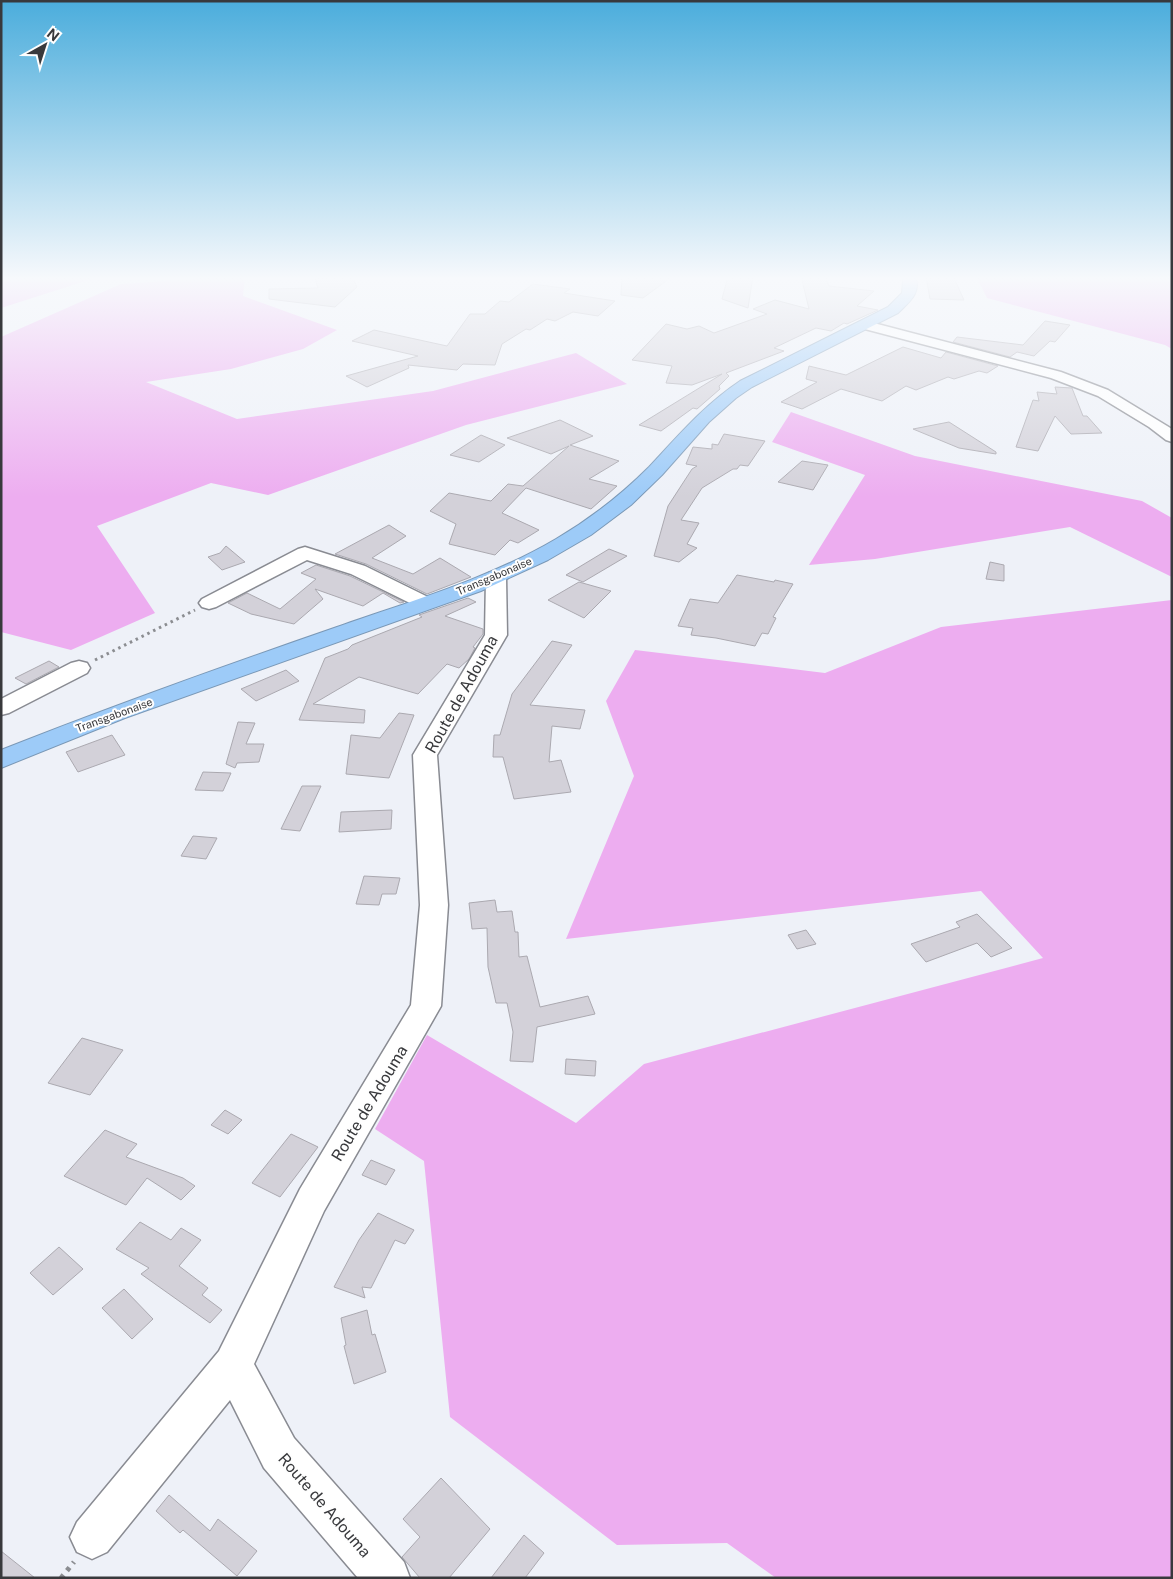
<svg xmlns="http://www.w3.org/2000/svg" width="1173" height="1579" font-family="'Public Sans',sans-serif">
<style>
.green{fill:#edadf0}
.building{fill:#d3d1d9;stroke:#aba9b0}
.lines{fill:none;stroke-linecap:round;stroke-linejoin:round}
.minor-casing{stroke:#898b92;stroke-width:3}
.highway-casing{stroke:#7a98b6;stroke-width:2}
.path-far1{stroke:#8b8d91;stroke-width:3;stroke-dasharray:2.5 4;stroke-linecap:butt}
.path{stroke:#8b8d91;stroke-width:5;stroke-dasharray:4 5.5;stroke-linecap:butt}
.minor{fill:#fff;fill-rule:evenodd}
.highway{fill:#9dcbf8;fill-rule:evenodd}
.labels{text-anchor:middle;stroke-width:4;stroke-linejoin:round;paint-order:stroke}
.far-street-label{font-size:11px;fill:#38393c;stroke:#fefefe}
.near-street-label{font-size:16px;fill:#38393c;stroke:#fefefe}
</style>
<rect width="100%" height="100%" fill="#eef1f8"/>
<path class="green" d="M1,276H101L1,308Z
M193,276H245L243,296L337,330L303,349L231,369L146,382L237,419L433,391L576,353L627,384L466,425L268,495L211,483L97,526L155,613L71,650L1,632V337L121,284L194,279Z
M976,276H1172V349L1165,345L987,298Z
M791,412L915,456L1142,501L1172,518V577L1070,527L875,559L809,565L865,475L772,442Z
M1172,600V1578H776L727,1543L617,1545L450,1417L424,1161L375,1129L427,1035L576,1123L644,1064L1043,958L981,891L566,939L634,776L606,701L635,650L825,673L941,627Z"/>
<path class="building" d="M326,276H352L357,287L335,307L269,299V289L318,288L315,279L326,278Z
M622,276H673L643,298L621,295Z
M728,276H753L748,308L722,299Z
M801,276H825L829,286L874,291L857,306L878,310L847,324L844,323L831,331L816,328L774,348L784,351L726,373L729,376L719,386L720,389L697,409L693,408L661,431L639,425L722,374L692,385L666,383L672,366L632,360L666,324L687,329L699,326L714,333L767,314L753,309L775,300L809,309Z
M926,276H953L964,300L930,299Z
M533,284L570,289L564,293L615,301L598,316L573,312L555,321L547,319L530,330L526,329L502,344L495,365L463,364L457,370L408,365L409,368L367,387L346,376L418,356L352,341L374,330L447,346L470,314H485L500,301L509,302Z
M1045,321L1070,325L1055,342L1050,341L1034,356L1017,352L1010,357L953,342L957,337L1023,345Z
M903,347L941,358L946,352L998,366L987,373L979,371L954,379L948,377L916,390L906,386L882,401L841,389L802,409L781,402L817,382L806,379L809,366L846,375Z
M1055,387L1072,388L1083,416H1087L1102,433L1071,434L1055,416L1038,451L1016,447L1033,400L1039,401L1037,392L1057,394Z
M560,420L593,436L570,445L619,461L589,479L617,486L591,509L526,488L502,513L539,530L518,543L510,540L495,555L449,544L456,524L430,511L449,493L491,501L508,484L523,486L569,446L551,454L507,438Z
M949,422L996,452V454L959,448L913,429Z
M724,434L765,441L748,466L740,465L737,469H733L702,488L681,520L699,523L687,544L697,548L679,562L654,556L668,506L692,469L697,466L686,464L693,447L712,449V444L718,445Z
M481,435L505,445L479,462L450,455Z
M802,461L828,465L813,490L778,482Z
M389,525L406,536L372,558L413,574L440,558L471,577L427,594L366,564L335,554Z
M226,546L245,562L222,570L208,557L220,553Z
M609,549L627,556L583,582L566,575Z
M990,562L1004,565V581L986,579Z
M316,565L350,576L404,602L400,603L383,593L363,606L315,589L323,599L294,624L251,614L228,603L247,593L280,609L316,579L301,573Z
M737,575L774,582L775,580L793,584L773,617L776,618L768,634L762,633L755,646L716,638L691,635L693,628L678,626L690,599L718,603Z
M579,582L611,591L584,618L548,600Z
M468,598L476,602L445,616L483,629V634L473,647L475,648L469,659L459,668L447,664L418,694L359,677L313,704L365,710L364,723L299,720L325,658L348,649L352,645L422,617L419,615Z
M552,641L572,645L530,705L585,710L580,729L552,726L549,762L561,760L571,792L514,799L503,757H493L494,735H500L512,694Z
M49,661L59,667L26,684L15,678Z
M286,670L299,681L256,701L241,689Z
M399,713L414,715L389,778L346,774L351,735L380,738Z
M238,722L255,723L246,744H264L259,762L237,763L235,768L226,764Z
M112,735L125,755L78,772L66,752Z
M203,772L231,773L223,791L195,790Z
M302,786H321L300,831L281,829Z
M392,810L391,829L339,832L341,812Z
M193,836L217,838L206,859L181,856Z
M364,876L400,878L396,894H382L379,905L356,904Z
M495,900L497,912L512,911L515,932H518L519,957L527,956L540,1007L588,996L595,1014L537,1027L533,1062L510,1061L513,1032L507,1003H496L488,967L487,928L472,929L469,903Z
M977,914L1012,948L991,957L977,943L926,962L911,944L960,927L956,922Z
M806,930L816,944L797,949L788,935Z
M82,1038L123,1050L90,1095L48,1083Z
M566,1059L596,1061L595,1076L565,1074Z
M225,1110L242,1120L228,1134L211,1125Z
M105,1130L137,1144L126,1157L183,1178L195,1186L181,1200L147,1178L126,1205L64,1176Z
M291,1134L318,1147L280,1197L252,1183Z
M371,1160L395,1170L386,1185L362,1175Z
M378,1213L414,1230L405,1244L395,1240L371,1288L362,1287L365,1298L334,1287L359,1240Z
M140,1222L171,1240L181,1228L201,1240L179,1266L208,1288L202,1295L222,1310L210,1323L141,1274L149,1268L116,1249Z
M59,1247L83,1269L53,1295L30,1273Z
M124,1289L153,1319L132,1339L102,1308Z
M367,1310L372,1335L375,1334L386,1372L354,1384L344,1346L346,1345L341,1318Z
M441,1478L490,1529L449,1578H420L402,1557L420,1537L403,1519Z
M169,1495L210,1531L218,1519L257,1551L237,1576L183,1530L180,1533L156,1511Z
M524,1535L544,1553L525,1578H491Z
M1,1551L35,1578H1Z"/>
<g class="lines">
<defs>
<path id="minor" d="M866,321L1061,372L1108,390L1172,429V442L1166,440L1149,427L1098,396L1051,378L861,328L859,325Z
M305,547L365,566L432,599L435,603L432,607L425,609L418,607L351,574L307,560L216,607L209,609L202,607L199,603L202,599L298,549Z
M496,571L503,573L506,577L507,635L437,755L448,905L441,1006L324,1211L254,1364L294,1438L404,1562L410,1578H358L264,1468L230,1400L107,1552L92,1559L77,1552L70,1537L77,1522L219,1351L300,1189L411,1005L420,905L413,755L485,635L486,577L489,573Z
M79,661L87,663L90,668L87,673L9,713L1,715V699L71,663Z"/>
<path id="highway" d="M901,276H915C922,293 909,302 898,313L752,387L736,398L709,422L662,475L631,505L591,535L548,560L481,591L125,718L1,768V750C112,706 224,666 337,627C411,601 488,579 556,539C590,519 621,495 649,467C678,436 704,405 740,381L888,307L902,293L903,281Z"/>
</defs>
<use href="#minor" class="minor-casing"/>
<use href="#highway" class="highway-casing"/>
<path class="path-far1" d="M95,660L195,610"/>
<path class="path" d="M61,1578L74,1562"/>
<use href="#minor" class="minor"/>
<use href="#highway" class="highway"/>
</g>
<linearGradient id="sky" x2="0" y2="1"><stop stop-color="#4baddc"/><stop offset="0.56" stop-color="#f7f9fc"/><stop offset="1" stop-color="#f7f9fc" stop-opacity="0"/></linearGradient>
<rect width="1173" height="497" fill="url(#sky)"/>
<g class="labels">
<g class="far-street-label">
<text transform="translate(494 576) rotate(-23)" y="4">Transgabonaise</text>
<text transform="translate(114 715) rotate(-20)" y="4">Transgabonaise</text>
</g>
<g class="near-street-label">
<text transform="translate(461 694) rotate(-61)" y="6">Route de Adouma</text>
<text transform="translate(369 1103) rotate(-59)" y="6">Route de Adouma</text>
<text transform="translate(325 1505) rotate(49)" y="6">Route de Adouma</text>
</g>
</g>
<rect width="1173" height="1579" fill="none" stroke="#38393c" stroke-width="5"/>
<g transform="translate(45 45) rotate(39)" stroke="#fefefe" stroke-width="4" paint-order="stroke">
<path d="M0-4L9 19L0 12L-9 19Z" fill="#38393c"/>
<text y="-8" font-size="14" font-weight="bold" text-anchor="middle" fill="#38393c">N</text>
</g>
</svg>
